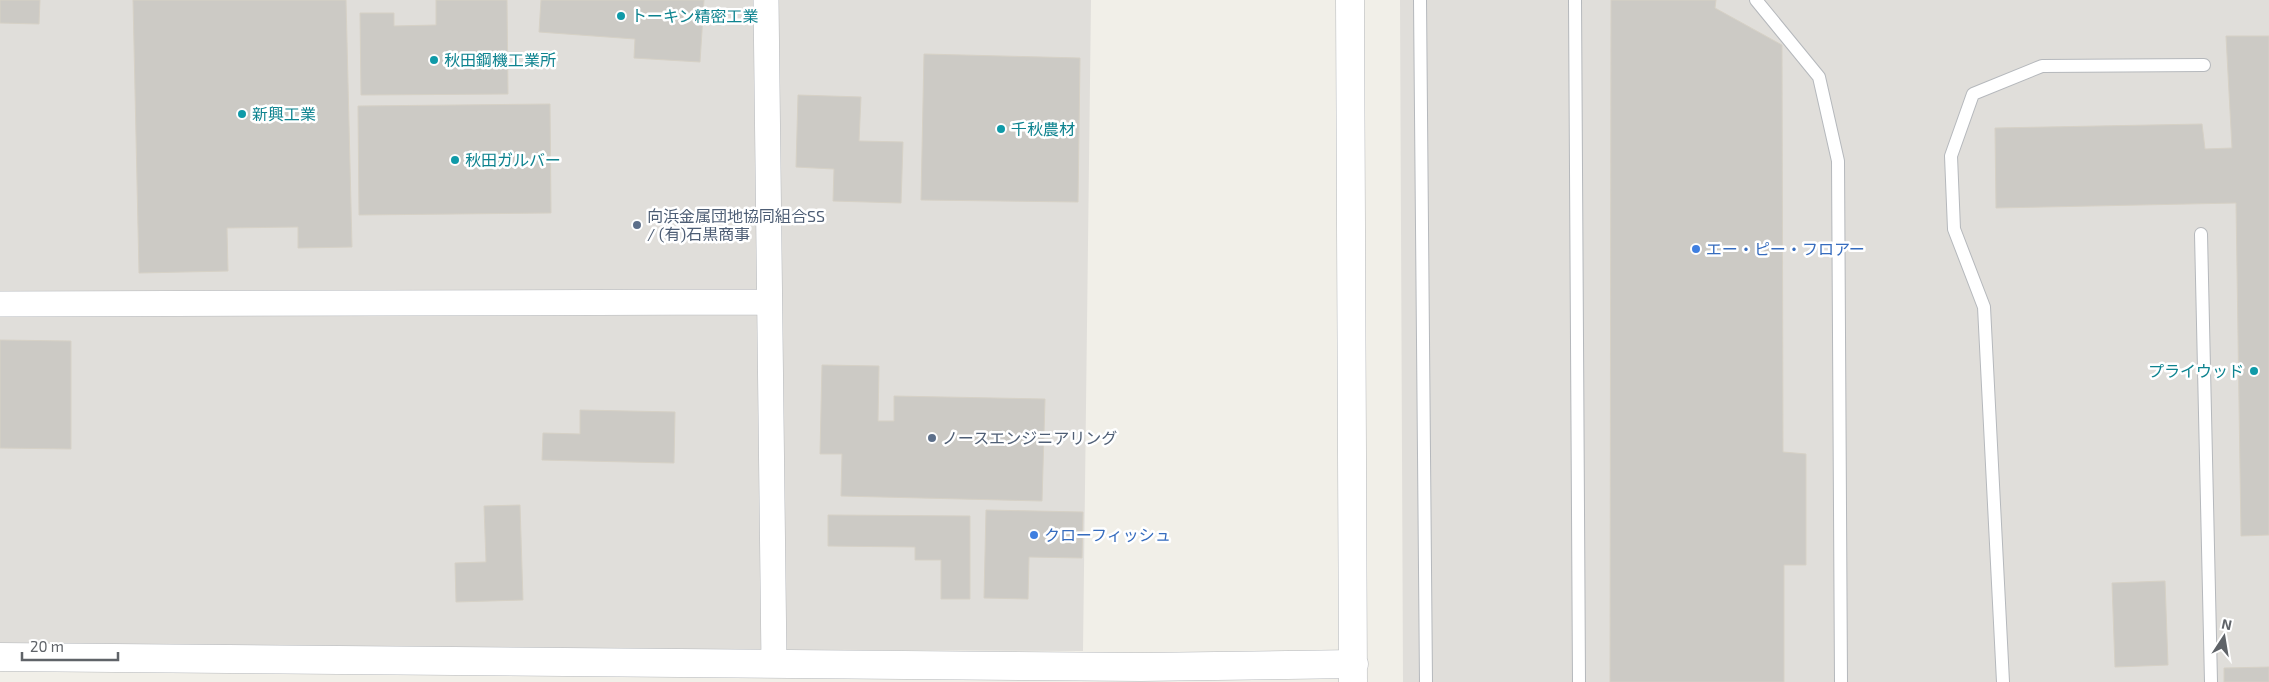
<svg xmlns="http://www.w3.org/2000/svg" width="2269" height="682" font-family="'Exo 2','Noto Sans JP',sans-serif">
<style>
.industrial{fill:#e0deda}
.building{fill:#cccac5;stroke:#d6d1c6}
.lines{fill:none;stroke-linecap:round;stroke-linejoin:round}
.service-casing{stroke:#b5b8bc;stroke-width:14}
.minor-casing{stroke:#b5b8bc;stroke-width:26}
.tertiary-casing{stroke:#b5b8bc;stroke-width:29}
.service{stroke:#fff;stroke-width:12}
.minor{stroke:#fff;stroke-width:25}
.tertiary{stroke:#fff;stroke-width:28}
.culture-dot{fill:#0f9aa8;stroke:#fff;stroke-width:2}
.service-dot{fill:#5c6f8a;stroke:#fff;stroke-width:2}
.shop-dot{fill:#3f7fe0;stroke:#fff;stroke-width:2}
.labels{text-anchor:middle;stroke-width:5;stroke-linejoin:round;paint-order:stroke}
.culture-label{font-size:16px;fill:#0d838f;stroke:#fff;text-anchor:start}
.service-label{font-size:16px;fill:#4e5e75;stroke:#fff;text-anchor:start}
.shop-label{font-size:16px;fill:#366cbe;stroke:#fff;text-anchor:start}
</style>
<rect width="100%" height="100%" fill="#f1efe8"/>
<path class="industrial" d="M0,0H1091L1083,651L0,646Z
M1400,0H2269V682H1403Z"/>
<path class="building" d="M0,0H40L39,24L0,23Z
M133,0H346L352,247L298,248V227L227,228L228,271L139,273Z
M436,0H507L508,94L361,95L360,13H394V26L436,25Z
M541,0H704L700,62L634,58L635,39L539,32Z
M1611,0H1716L1715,8L1782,45L1783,452L1806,454V565H1784V682H1610Z
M2226,36H2269V535L2241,536L2236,203L1996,208L1995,128L2202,124L2205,149L2232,148Z
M924,54L1080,58L1078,202L921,200Z
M798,95L861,97L859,141L903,142L901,203L833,201L834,169L796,167Z
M550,104L551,213L359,215L358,106Z
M0,340L71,341V449L0,448Z
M822,365L879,366L878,421H894V396L1045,399L1042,501L841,496L842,454H820Z
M580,410L675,412L674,463L542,460L543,433L580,434Z
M520,505L523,600L456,602L455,563L486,562L484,506Z
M986,510L1083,512L1082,558L1029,557L1028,599L984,598Z
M828,515L970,516V599H941V560H915V547L828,546Z
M2165,581L2168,665L2115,667L2112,583Z
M2269,667V682H2224V668Z"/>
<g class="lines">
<defs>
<path id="service" d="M1420,0L1426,682
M1575,0L1579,682
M1756,0L1819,77L1838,161L1841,682
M2201,234L2211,682
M2003,682L1984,307L1954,229L1951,156L1973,94L2042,66L2204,65"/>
<path id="minor" d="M766,0L774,664
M0,304L768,302"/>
<path id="tertiary" d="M1350,0L1353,682
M0,657L1141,667L1354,664"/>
</defs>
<use href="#service" class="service-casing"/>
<use href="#minor" class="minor-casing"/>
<use href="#tertiary" class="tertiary-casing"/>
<use href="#service" class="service"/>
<use href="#minor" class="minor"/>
<use href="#tertiary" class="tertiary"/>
</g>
<g class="culture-dot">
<circle cx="621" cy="16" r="5"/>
<circle cx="434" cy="60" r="5"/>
<circle cx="242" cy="114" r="5"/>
<circle cx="1001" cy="129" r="5"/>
<circle cx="455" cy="160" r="5"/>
<circle cx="2254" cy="371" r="5"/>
</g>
<g class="service-dot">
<circle cx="637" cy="225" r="5"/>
<circle cx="932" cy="438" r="5"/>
</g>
<g class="shop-dot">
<circle cx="1696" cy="249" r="5"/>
<circle cx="1034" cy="535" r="5"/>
</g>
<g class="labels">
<g class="culture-label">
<text x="631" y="22">トーキン精密工業</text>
<text x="444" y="66">秋田鋼機工業所</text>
<text x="252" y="120">新興工業</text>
<text x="1011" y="135">千秋農材</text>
<text x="465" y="166">秋田ガルバー</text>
<text x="2244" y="377" text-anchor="end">プライウッド</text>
</g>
<g class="service-label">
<text x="647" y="222">向浜金属団地協同組合SS<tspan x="647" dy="18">/ (有)石黒商事</tspan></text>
<text x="942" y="444">ノースエンジニアリング</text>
</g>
<g class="shop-label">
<text x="1706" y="255">エー・ピー・フロアー</text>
<text x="1044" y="541">クローフィッシュ</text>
</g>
</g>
<g transform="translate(2224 637) rotate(12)" stroke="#ffffff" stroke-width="4" paint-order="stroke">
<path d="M0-4L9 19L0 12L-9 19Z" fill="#5f6368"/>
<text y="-8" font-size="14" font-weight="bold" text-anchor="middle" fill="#5f6368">N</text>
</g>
<path d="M22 652v8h96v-8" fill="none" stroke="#5f6368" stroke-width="2.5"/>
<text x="30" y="652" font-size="15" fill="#5f6368" stroke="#ffffff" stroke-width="4" paint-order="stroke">20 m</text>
</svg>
